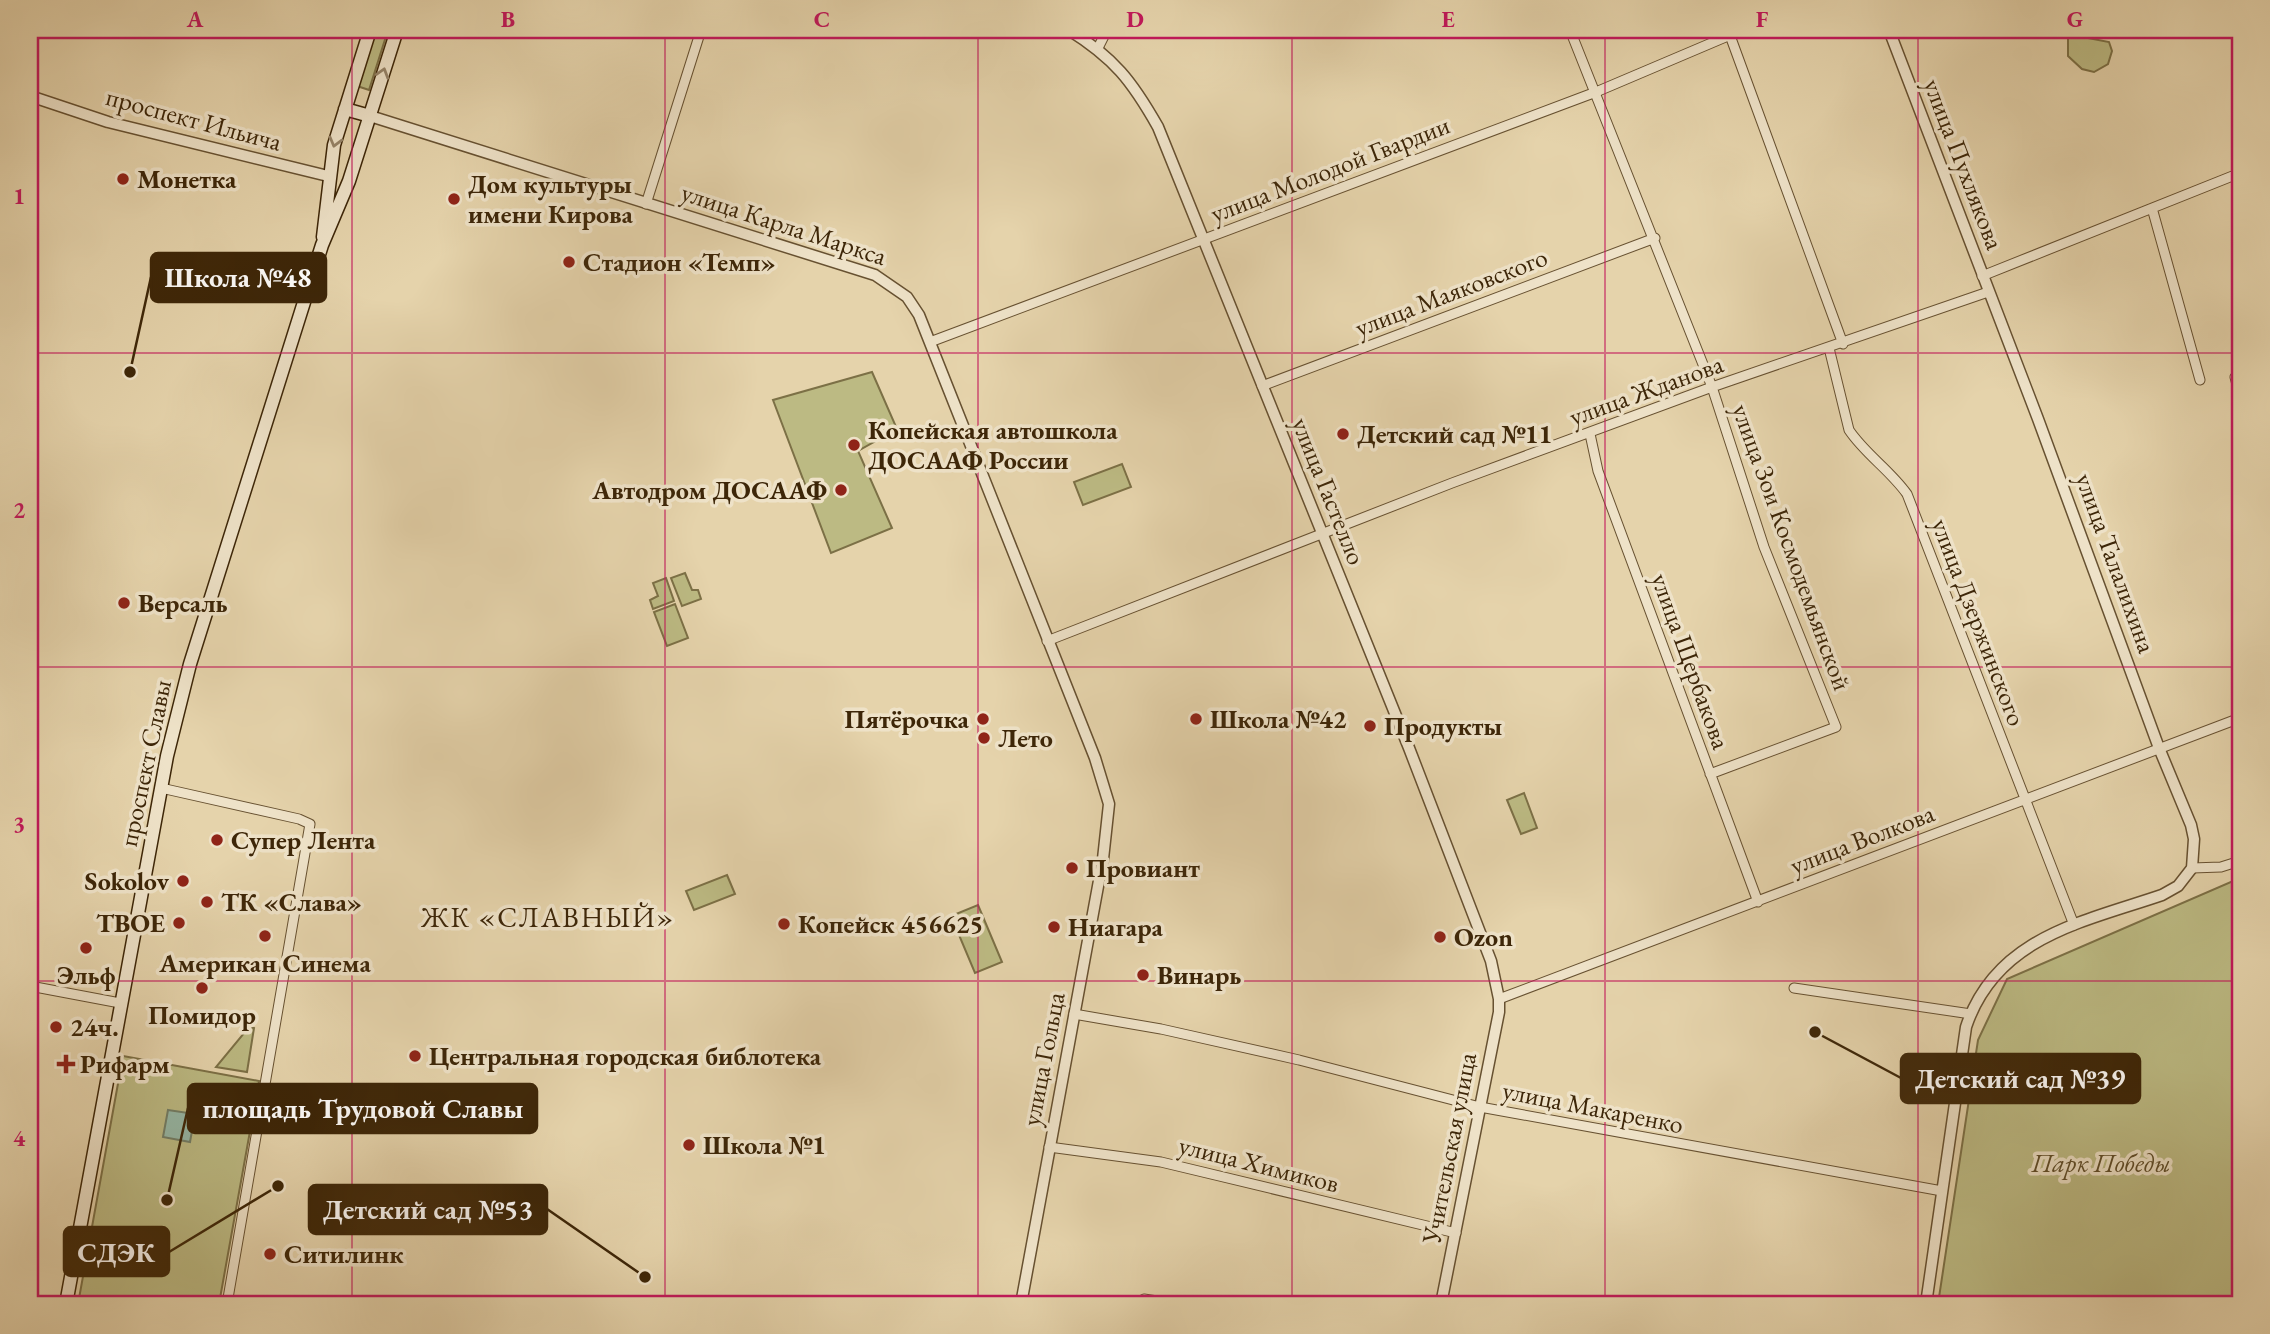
<svg xmlns="http://www.w3.org/2000/svg" width="2270" height="1334" font-family="'EB Garamond',serif">
<style>
.green{fill:#bcba83;stroke:#7c7046;stroke-width:2}
.water{fill:#96b8a7;stroke:#727e67;stroke-width:2}
.lines{fill:none;stroke-linecap:round;stroke-linejoin:round}
.minor-casing{stroke:#675131;stroke-width:11}
.tertiary-casing{stroke:#675131;stroke-width:13}
.secondary-casing{stroke:#3d2608;stroke-width:15}
.minor{stroke:#eee2c8;stroke-width:9}
.tertiary{stroke:#eee2c8;stroke-width:10}
.secondary{stroke:#eee2c8;stroke-width:12}
.oneway{stroke:#968468}
.grid{fill:none;stroke:#c2185b;stroke-width:2;stroke-opacity:0.55}
.poi-dot{fill:#8f2418;stroke:#eee2c8;stroke-width:2.5}
.labels{text-anchor:middle;stroke-width:7;stroke-linejoin:round;paint-order:stroke}
.street-label{font-size:26px;fill:#3d2608;stroke:#eee2c8}
.poi-label{font-size:26px;font-weight:bold;fill:#3d2608;stroke:#eee2c8;text-anchor:start}
.park-label{font-size:26px;font-style:italic;fill:#5d4b27;stroke:#eee2c8}
.neighbourhood-label{font-size:28px;letter-spacing:2px;fill:#3d2608;stroke:#eee2c8}
.leader{fill:none;stroke:#3d2608;stroke-width:2.5}
.callout-dot{fill:#3d2608;stroke:#eee2c8;stroke-width:2.5}
.callout{fill:#3d2608;stroke:#3d2608;stroke-width:2.5}
.callout-label{font-size:28px;text-anchor:middle;font-weight:bold;fill:#fff}
.neatline{fill:none;stroke:#c2185b;stroke-width:2.5}
.grid-label{font-size:23px;text-anchor:middle;font-weight:bold;fill:#c2185b}
</style>
<rect width="100%" height="100%" fill="#e5d3ab"/>
<filter id="stains"><feTurbulence type="fractalNoise" baseFrequency=".00286" numOctaves="4"/><feColorMatrix values="0 0 0 0 .2 0 0 0 0 .09 0 0 0 0 .02 0 0 0 .5 -.17"/></filter>
<radialGradient id="worn" r=".72"><stop offset=".6" stop-color="#630" stop-opacity="0"/><stop offset="1" stop-color="#630" stop-opacity=".3"/></radialGradient>
<path class="green" d="M375,30H388L369,90L357,86Z
M2071,30H2077L2083,37L2109,42L2112,51L2108,64L2094,72L2082,69L2068,56V38Z
M872,372L897,429L858,451L892,528L831,553L773,400Z
M1122,464L1131,487L1083,505L1074,482Z
M685,573L692,590H698L701,599L682,606L671,578Z
M666,578L674,601L653,609L650,600L658,596L653,583Z
M675,604L688,638L667,646L654,612Z
M1524,793L1537,828L1521,834L1507,800Z
M727,875L735,894L694,910L686,891Z
M2240,878V1304H1938L1978,1040L2007,979Z
M978,905L1002,962L975,973L951,916Z
M249,1027L254,1028L247,1072L216,1067Z
M123,1056L259,1081L219,1304H78Z"/>
<path class="water" d="M168,1110L195,1114L190,1142L163,1137Z"/>
<g class="lines">
<defs>
<path id="minor" d="M1570,30L1712,387L1764,547L1836,727L1710,774
M1728,30L1843,344
M1098,48L1107,30
M646,204L701,30
M2152,208L2200,380
M1982,276L2240,173
M930,342L1596,92L1742,30
M1829,348L1849,430C1865,454 1890,470 1907,494L2074,925
M2235,377L2240,396
M1262,386L1655,238
M1590,434L1598,471L1758,902
M1047,641L1452,483L1712,387L1988,292
M161,788L299,819L310,824L227,1304
M2192,868L2221,867L2240,861
M30,986L120,1003
M1794,988L1971,1014
M1499,999L2240,718
M1074,1014L1161,1029L1299,1060L1480,1107L1942,1191
M1049,1147L1161,1162L1456,1233
M1135,1304L1144,1299L1177,1304"/>
<path id="tertiary" d="M1069,30C1114,58 1132,81 1158,127L1409,748L1491,961L1499,999V1012L1441,1304
M1889,30L2038,419L2159,748L2191,825L2194,839L2192,868L2178,886L2162,895C2083,922 1996,937 1966,1027L1926,1304
M30,96L108,122L328,176
M370,116L875,275L907,297L919,315L1095,758L1109,804L1103,859L1021,1304"/>
<path id="secondary" d="M345,109L370,116
M323,237L334,145L370,30
M66,1304L167,756L190,664L322,245L349,181L397,30"/>
</defs>
<use href="#minor" class="minor-casing"/>
<use href="#tertiary" class="tertiary-casing"/>
<use href="#secondary" class="secondary-casing"/>
<use href="#minor" class="minor"/>
<use href="#tertiary" class="tertiary"/>
<use href="#secondary" class="secondary"/>
</g>
<defs><path id="oneway-chevron" d="M-2-3.5L2.5 0L-2 3.5" fill="none" stroke-width="1.6" stroke-linecap="round" stroke-linejoin="round" transform="scale(1.75)"/></defs>
<g class="oneway">
<use href="#oneway-chevron" transform="translate(383 73) rotate(-73)"/>
<use href="#oneway-chevron" transform="translate(335 142) rotate(105)"/>
</g>
<path class="grid" d="M352,30V1304M665,30V1304M978,30V1304M1292,30V1304M1605,30V1304M1918,30V1304M30,353H2240M30,667H2240M30,981H2240"/>
<g class="poi-dot">
<circle cx="123" cy="179" r="7"/>
<circle cx="454" cy="199" r="7"/>
<circle cx="569" cy="262" r="7"/>
<circle cx="1343" cy="434" r="7"/>
<circle cx="854" cy="445" r="7"/>
<circle cx="841" cy="490" r="7"/>
<circle cx="124" cy="603" r="7"/>
<circle cx="983" cy="719" r="7"/>
<circle cx="1196" cy="719" r="7"/>
<circle cx="1370" cy="726" r="7"/>
<circle cx="984" cy="738" r="7"/>
<circle cx="217" cy="840" r="7"/>
<circle cx="1072" cy="868" r="7"/>
<circle cx="183" cy="881" r="7"/>
<circle cx="207" cy="902" r="7"/>
<circle cx="179" cy="923" r="7"/>
<circle cx="784" cy="924" r="7"/>
<circle cx="1054" cy="927" r="7"/>
<circle cx="265" cy="936" r="7"/>
<circle cx="1440" cy="937" r="7"/>
<circle cx="86" cy="948" r="7"/>
<circle cx="1143" cy="975" r="7"/>
<circle cx="202" cy="988" r="7"/>
<circle cx="56" cy="1027" r="7"/>
<circle cx="415" cy="1056" r="7"/>
<path d="M62.5 1053.5h7v7h7v7h-7v7h-7v-7h-7v-7h7z"/>
<circle cx="689" cy="1145" r="7"/>
<circle cx="270" cy="1254" r="7"/>
</g>
<g class="labels">
<g class="street-label">
<text transform="translate(194 119) rotate(15)" y="9">проспект Ильича</text>
<text transform="translate(1964 164) rotate(69)" y="9">улица Пухлякова</text>
<text transform="translate(1330 169) rotate(-21)" y="9">улица Молодой Гвардии</text>
<text transform="translate(784 224) rotate(18)" y="9">улица Карла Маркса</text>
<text transform="translate(1451 292) rotate(-21)" y="9">улица Маяковского</text>
<text transform="translate(1646 390) rotate(-20)" y="9">улица Жданова</text>
<text transform="translate(1329 491) rotate(68)" y="9">улица Гастелло</text>
<text transform="translate(1792 547) rotate(70)" y="9">улица Зои Космодемьянской</text>
<text transform="translate(2116 563) rotate(70)" y="9">улица Талалихина</text>
<text transform="translate(1979 622) rotate(69)" y="9">улица Дзержинского</text>
<text transform="translate(1691 661) rotate(70)" y="9">улица Щербакова</text>
<text transform="translate(145 763) rotate(-78)" y="9">проспект Славы</text>
<text transform="translate(1862 839) rotate(-21)" y="9">улица Волкова</text>
<text transform="translate(1043 1059) rotate(-79)" y="9">улица Гольца</text>
<text transform="translate(1593 1107) rotate(11)" y="9">улица Макаренко</text>
<text transform="translate(1449 1148) rotate(-79)" y="9">Учительская улица</text>
<text transform="translate(1259 1164) rotate(14)" y="9">улица Химиков</text>
</g>
<g class="poi-label">
<text x="137" y="188">Монетка</text>
<text x="468" y="193">Дом культуры<tspan x="468" dy="30">имени Кирова</tspan></text>
<text x="583" y="271">Стадион «Темп»</text>
<text x="868" y="439">Копейская автошкола<tspan x="868" dy="30">ДОСААФ России</tspan></text>
<text x="1357" y="443">Детский сад №11</text>
<text x="827" y="499" text-anchor="end">Автодром ДОСААФ</text>
<text x="138" y="612">Версаль</text>
<text x="969" y="728" text-anchor="end">Пятёрочка</text>
<text x="1210" y="728">Школа №42</text>
<text x="1384" y="735">Продукты</text>
<text x="998" y="747">Лето</text>
<text x="231" y="849">Супер Лента</text>
<text x="1086" y="877">Провиант</text>
<text x="169" y="890" text-anchor="end">Sokolov</text>
<text x="221" y="911">ТК «Слава»</text>
<text x="165" y="932" text-anchor="end">ТВОЕ</text>
<text x="798" y="933">Копейск 456625</text>
<text x="1068" y="936">Ниагара</text>
<text x="1454" y="946">Ozon</text>
<text x="265" y="972" text-anchor="middle">Американ Синема</text>
<text x="86" y="984" text-anchor="middle">Эльф</text>
<text x="1157" y="984">Винарь</text>
<text x="202" y="1024" text-anchor="middle">Помидор</text>
<text x="70" y="1036">24ч.</text>
<text x="429" y="1065">Центральная городская библотека</text>
<text x="80" y="1073">Рифарм</text>
<text x="703" y="1154">Школа №1</text>
<text x="284" y="1263">Ситилинк</text>
</g>
<g class="park-label">
<text x="2101" y="1172">Парк Победы</text>
</g>
<g class="neighbourhood-label">
<text x="548" y="927">ЖК «СЛАВНЫЙ»</text>
</g>
</g>
<path class="leader" d="M130 372L151 277M1815 1032L1901 1078M167 1200L188 1108M645 1277L547 1209M278 1186L169 1252"/>
<g class="callout-dot">
<circle cx="130" cy="372" r="7"/>
<circle cx="1815" cy="1032" r="7"/>
<circle cx="167" cy="1200" r="7"/>
<circle cx="645" cy="1277" r="7"/>
<circle cx="278" cy="1186" r="7"/>
</g>
<g class="callout">
<rect x="151" y="253" width="175" height="49" rx="7"/>
<rect x="1901" y="1054" width="239" height="49" rx="7"/>
<rect x="188" y="1084" width="349" height="49" rx="7"/>
<rect x="309" y="1185" width="238" height="49" rx="7"/>
<rect x="64" y="1227" width="105" height="49" rx="7"/>
</g>
<g class="callout-label">
<text x="238" y="287">Школа №48</text>
<text x="2020" y="1088">Детский сад №39</text>
<text x="363" y="1118">площадь Трудовой Славы</text>
<text x="428" y="1219">Детский сад №53</text>
<text x="116" y="1262">СДЭК</text>
</g>
<rect width="2270" height="1334" fill="none" stroke="#e5d3ab" stroke-width="77"/>
<rect x="38" y="38" width="2194" height="1258" class="neatline"/>
<g class="grid-label">
<text x="195" y="27">A</text>
<text x="508" y="27">B</text>
<text x="822" y="27">C</text>
<text x="1135" y="27">D</text>
<text x="1448" y="27">E</text>
<text x="1762" y="27">F</text>
<text x="2075" y="27">G</text>
<text x="19" y="204">1</text>
<text x="19" y="518">2</text>
<text x="19" y="832">3</text>
<text x="19" y="1146">4</text>
</g>
<rect width="100%" height="100%" filter="url(#stains)"/>
<rect width="100%" height="100%" fill="url(#worn)"/>
</svg>
